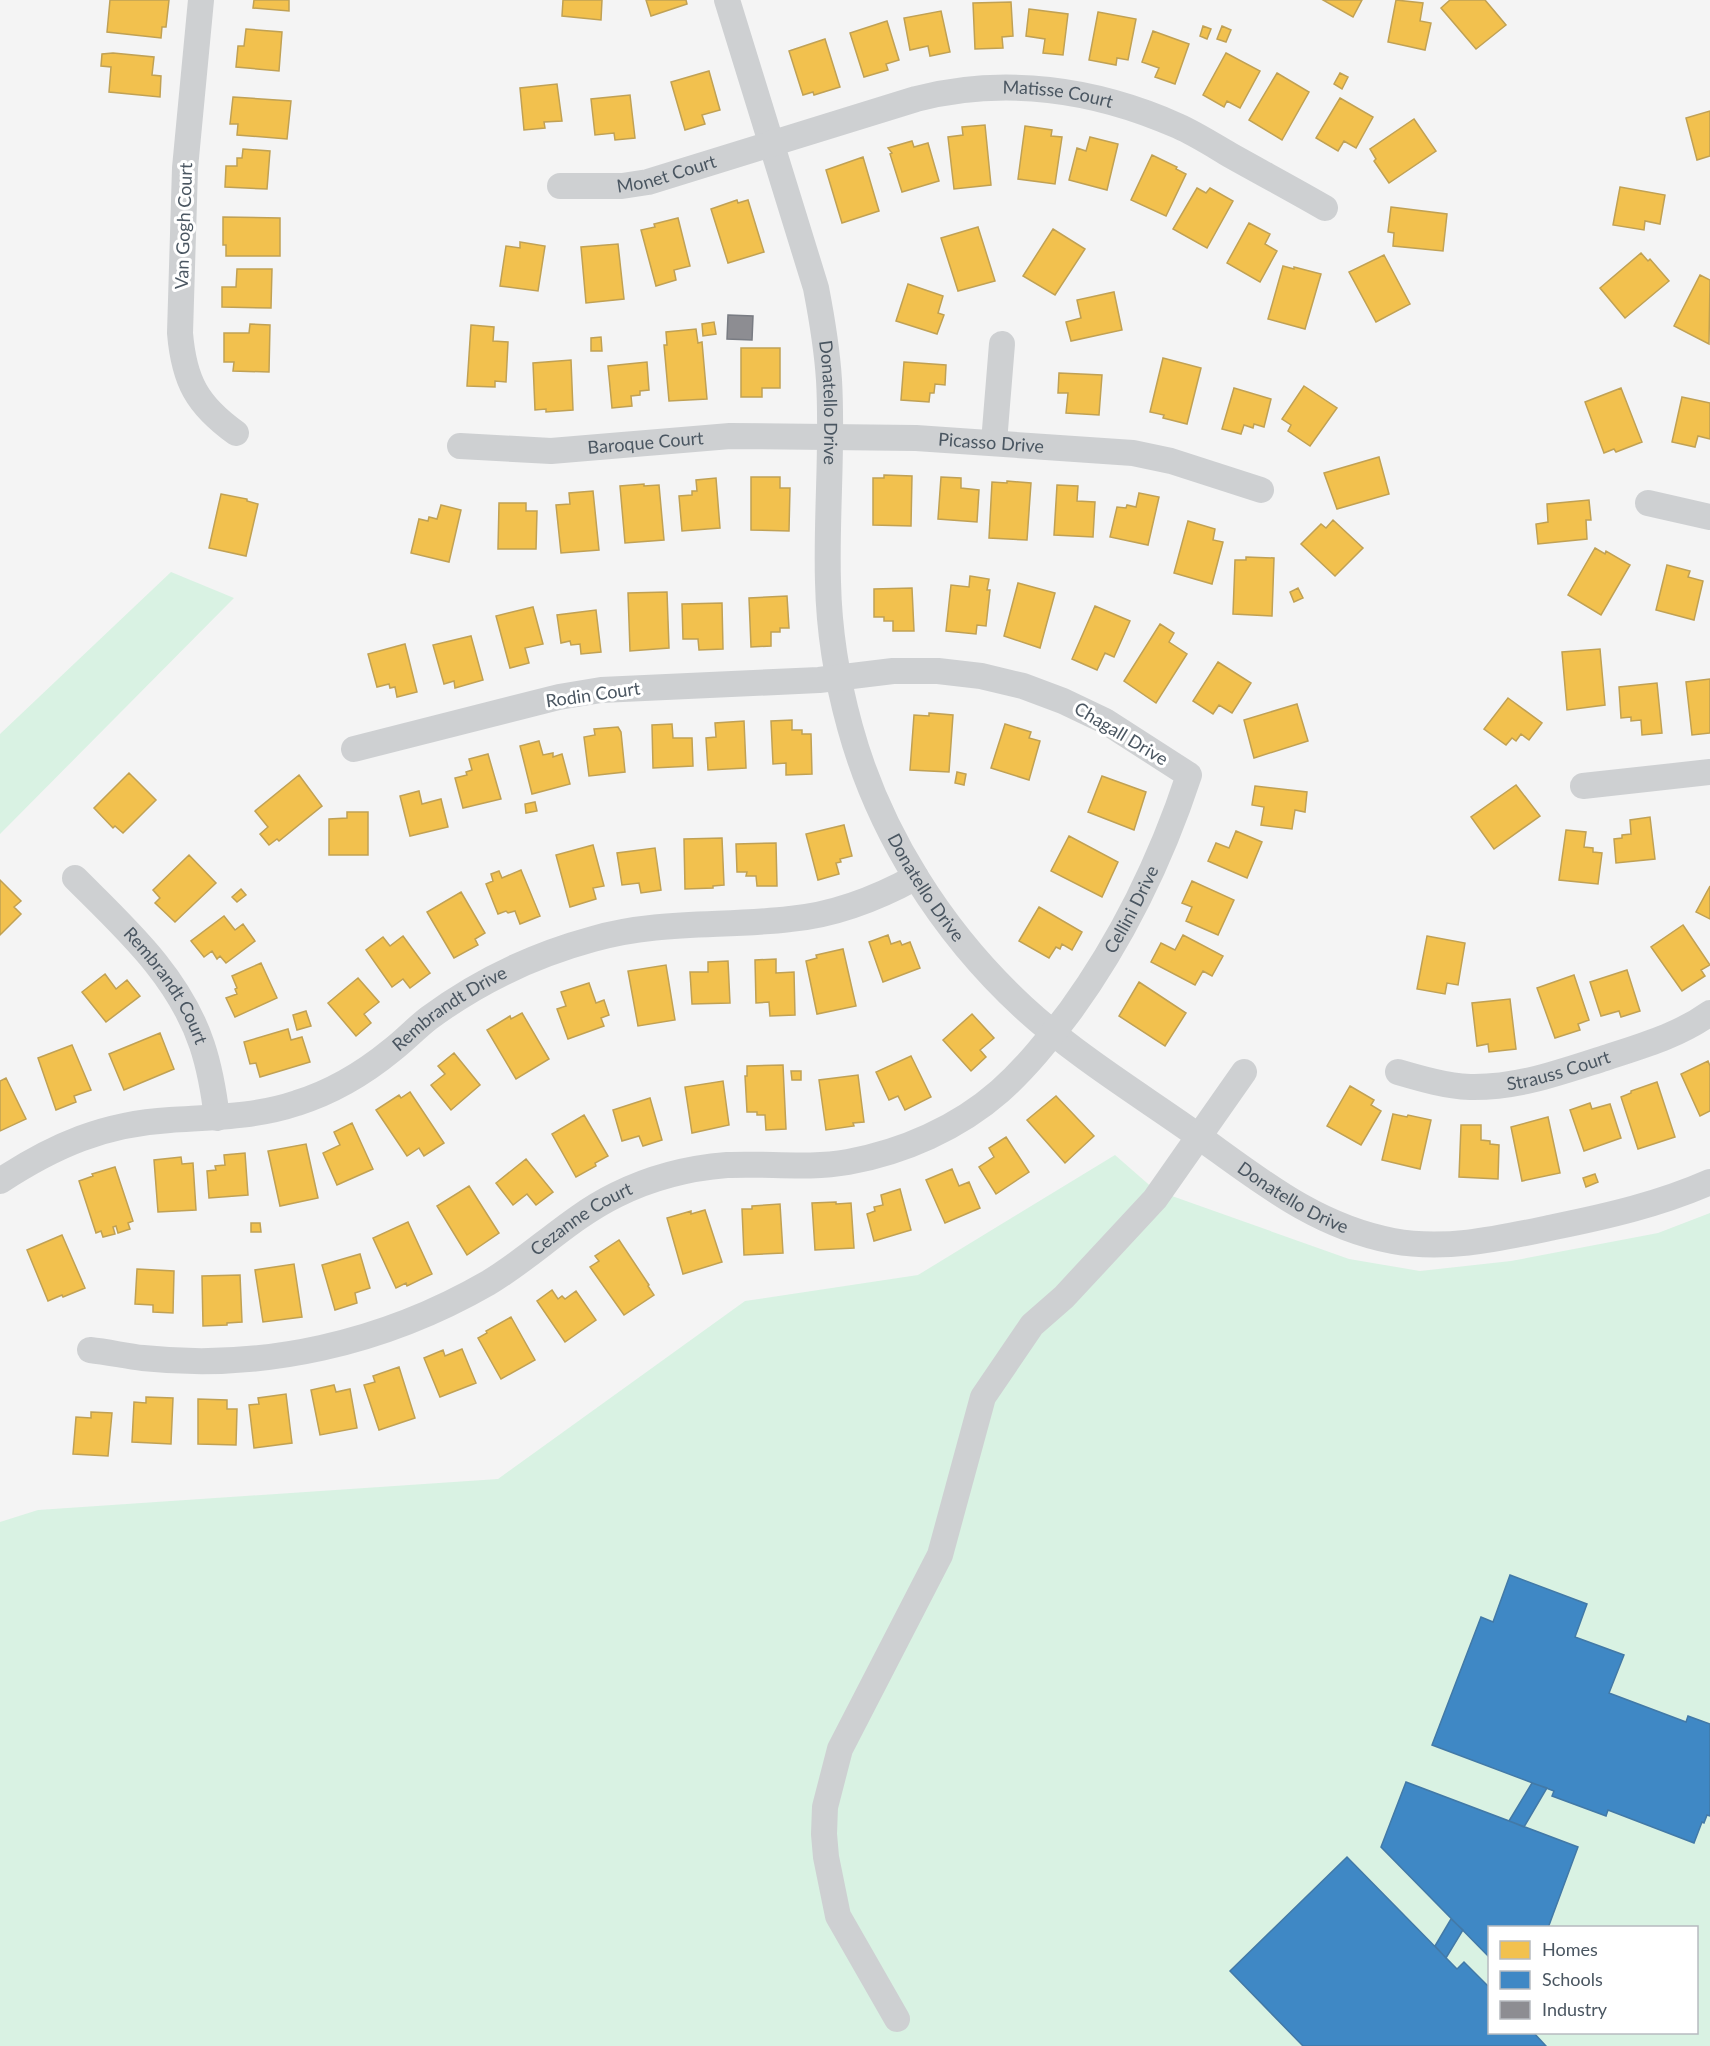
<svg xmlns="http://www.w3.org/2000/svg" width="1710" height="2046" font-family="Lato,sans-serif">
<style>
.green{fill:#d9f2e3;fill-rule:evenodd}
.homes{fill:#f2c14e;stroke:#c0a154;stroke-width:1.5}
.schools{fill:#3f88c5;stroke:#4279a7;stroke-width:1.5}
.industry{fill:#8d8d92;stroke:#797c83;stroke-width:1.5}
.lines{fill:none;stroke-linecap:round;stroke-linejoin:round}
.minor{stroke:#ced0d2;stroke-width:26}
.labels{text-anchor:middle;stroke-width:6;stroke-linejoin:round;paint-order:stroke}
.street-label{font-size:18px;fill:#4a5661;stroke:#fff}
</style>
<rect width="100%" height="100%" fill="#f4f4f4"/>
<path class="green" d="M171,572L234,598L0,834V734Z
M1115,1155L1155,1190L1349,1259L1420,1271L1511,1261L1658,1233L1710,1213V2046H0V1522L38,1510L498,1479L745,1301L918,1275ZM1490,1928H1696V2032H1490Z"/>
<path class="homes" d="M110,0H169L166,27H162L161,38L107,32Z
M254,0H289V11L253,8Z
M563,0H602L601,20L562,16Z
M646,0H686L687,4L651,16Z
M1323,0H1362L1353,17Z
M1396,0L1423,3L1420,21L1431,23L1425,50L1388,42Z
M1450,0H1485L1506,25L1476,49L1441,8Z
M1011,2L1013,36L1002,37L1003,48L975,49L973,3Z
M1029,9L1068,14L1063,55L1043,53L1045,39L1026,36Z
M941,11L950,52L930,56L928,46L910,50L904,18Z
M1098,12L1136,19L1128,60L1117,58L1116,65L1089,60Z
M887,21L899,60L886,64L888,70L864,77L850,33Z
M1203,26L1211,29L1207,39L1200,36Z
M1222,26L1231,30L1226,42L1217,39Z
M246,29L282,32L279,71L236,67L238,46H244Z
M1153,31L1189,44L1175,84L1155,77L1159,68L1142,62Z
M825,39L840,87L814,95L813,92L803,95L789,51Z
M113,53L154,57L152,75L161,76L160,97L109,92L111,67L101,66L102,54Z
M1226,53L1260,71L1240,108L1227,101L1224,107L1203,95Z
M709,71L720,110L702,115L705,124L685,130L671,82Z
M1277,73L1309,92L1282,140L1249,120Z
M1340,73L1348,77L1342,89L1334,84Z
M557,84L562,121L544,122L545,128L524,130L520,88Z
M630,95L635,138L615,140L614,133L595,135L591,99Z
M233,97L291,101L287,139L237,135L238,124H230Z
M1340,98L1373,117L1356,148L1344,141L1338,151L1316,138Z
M1710,111V156L1697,160L1686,118Z
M1414,119L1436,151L1389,183L1374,161L1376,159L1370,149Z
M985,125L991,185L954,189L948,137L963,135L962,127Z
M1025,126L1052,130L1051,136L1062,137L1055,184L1018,179Z
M1090,137L1118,144L1107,190L1069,180L1077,148L1086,151Z
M912,141L914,147L928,143L939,181L902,192L890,154L892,153L888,148Z
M243,149L270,151L267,189L225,187L226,166H237V158H242Z
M1152,155L1177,167L1176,169L1186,174L1166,216L1131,200Z
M863,157L879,211L842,223L826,170Z
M1620,187L1665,195L1660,224L1645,221L1644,230L1613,225Z
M1197,188L1206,193L1210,188L1233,201L1207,248L1173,229Z
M737,200L738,203L748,200L764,252L728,263L711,209Z
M1391,207L1447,214L1443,251L1393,246L1394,233L1388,232Z
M223,217L280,218V256H226V245H223Z
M678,218L690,266L674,270L676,280L656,286L641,230L655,227L654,224Z
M1249,223L1270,234L1265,244L1277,251L1260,282L1227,263Z
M978,227L995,281L958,291L941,238Z
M1053,229L1085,249L1055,295L1023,276Z
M520,242L545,246L538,291L500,286L506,246L520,248Z
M618,244L624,299L586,303L581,247Z
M1641,253L1648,261L1650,259L1669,281L1625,318L1600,288Z
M1384,255L1410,304L1376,322L1349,272Z
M1283,266L1294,269V267L1321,274L1305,329L1268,319Z
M237,269H272L271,308L222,307V287H236Z
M1700,275L1710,280L1709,344L1674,326Z
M908,284L943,296L938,313L944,315L937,334L896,321Z
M1114,292L1122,330L1071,341L1066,322L1081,318L1077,300Z
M714,322L716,334L703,336L702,324Z
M250,324L270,325L269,372L233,371L234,362H224V333H249Z
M471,325L494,327L493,341L508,342L506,382L495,381V387L467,386Z
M696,329L698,343L702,342L707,399L669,401L664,345H667L666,332Z
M601,337L602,351H591V338Z
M741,348H780V388H762V397H741Z
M1163,358L1201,368L1187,424L1163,418L1164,415L1150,412Z
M571,360L573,410L546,412V409L535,410L533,363Z
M647,362L649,390L640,391V395L631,396L632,406L612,408L608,366Z
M904,362L946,365L945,385L935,384L934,393H930L929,402L901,400Z
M1059,373L1102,375L1099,415L1066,413L1068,393H1058Z
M1304,386L1337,408L1310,446L1288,431L1291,425L1282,419Z
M1234,388L1271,399L1264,427L1254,424L1253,428L1244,425L1241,434L1222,429Z
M1621,388L1642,442L1616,452L1614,449L1604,453L1585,402Z
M1682,397L1710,403V439L1698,436L1695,447L1672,442Z
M1379,457L1389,494L1337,509L1324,473Z
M884,475L912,476L911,526L873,525V478H884Z
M751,477H780V488H790L789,531L751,530Z
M941,477L961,478V488L979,490L977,522L938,519Z
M716,478L720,528L682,531L679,496L692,495V491H697L696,480Z
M1007,481L1031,483L1027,540L989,538L992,482L1007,483Z
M644,484V486L659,485L664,540L625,543L620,486Z
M1057,485L1078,486L1077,501L1095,502L1093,537L1054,535Z
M593,491L599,550L561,553L556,505L570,504L569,493Z
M1139,493L1159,497L1148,545L1110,537L1117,507L1126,508L1127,505L1136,507Z
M221,494L247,499V501L258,504L246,556L209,548Z
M1589,500L1591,520H1586L1587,539L1538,544L1536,524L1548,522L1547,504Z
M499,503H526V511H537L536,549H498Z
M441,505L461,510L449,562L411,553L419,519L428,521L429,517L437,519Z
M1333,520L1363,548L1335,576L1301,544L1321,524L1326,528Z
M1188,521L1215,529L1213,540L1223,542L1212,584L1174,573Z
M1595,548L1605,554L1606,551L1630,565L1601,615L1568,595Z
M1246,557L1274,558L1272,616L1233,614L1235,560H1246Z
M1667,565L1690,571L1688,577L1703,581L1694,620L1656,610Z
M970,576L989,579L987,590H990L986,626L977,625L976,634L946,631L951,585L969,587Z
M1018,583L1055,593L1040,648L1004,636Z
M912,588L914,631H893V621H884V617H874V589Z
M1298,588L1303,598L1294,602L1290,592Z
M667,592L669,648L630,651L628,593Z
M787,596L789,628H780V632H771V646L751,647L749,598Z
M722,603L723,649L699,650L698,639H683L682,604Z
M1095,606L1130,621L1114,657L1105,653L1097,670L1072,659Z
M533,607L543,644L525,648L529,663L510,668L496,616Z
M596,610L601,652L581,654L580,644L571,645L570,641L561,643L557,615Z
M1160,624L1174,633L1169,642L1187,654L1156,703L1124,681Z
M471,636L483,680L455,688L454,681L444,684L433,645Z
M405,644L417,692L397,697L395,687L390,688L389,684L377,687L368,654Z
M1600,649L1605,705L1567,710L1562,652Z
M1218,662L1251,683L1232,713L1219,705L1213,714L1193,701Z
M1710,679V733L1692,735L1686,682Z
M1657,683L1662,733L1642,735L1641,720L1631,721V717L1621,718L1619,687Z
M1508,698L1542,723L1529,740L1521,734L1516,741L1512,738L1506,745L1484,729Z
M1297,704L1308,741L1254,758L1244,720Z
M929,713L953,715L949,772L910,770L914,715L929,716Z
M792,720V730H802V734H811L812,774L786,775V763L773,764L771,721Z
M744,721L746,768L708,770L706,738L716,737L715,723Z
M672,724L673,738H692L693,766L653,768L652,725Z
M1005,724L1031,732L1029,738L1040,741L1029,780L991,768Z
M618,727L621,732L625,772L589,776L584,737L595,735L594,729Z
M539,741L543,755L553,753V757L562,754L570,784L532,794L520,746Z
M488,754L501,799L463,808L455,778L467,775L466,772L472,770L469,759Z
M957,772L966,774L964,785L955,783Z
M129,773L156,800L123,833L115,826L113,828L94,808Z
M299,775L322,806L279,841L277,839L269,845L260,834L268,827L255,811Z
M1102,776L1146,792L1134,830L1088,812Z
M1516,785L1540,816L1494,849L1471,817Z
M1255,786L1307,792L1305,812L1295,810L1292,829L1261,825L1264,807L1252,805Z
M419,791L422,804L441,799L448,827L410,836L400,796Z
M535,802L537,811L526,813L525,804Z
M347,812H368V855H329V819L347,818Z
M1650,817L1655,859L1616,863L1614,839L1622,838V835L1631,834L1630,820Z
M844,825L852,856L840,859L841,862L836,863L839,874L818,880L806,834Z
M1566,830L1586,832L1584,847L1593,848V852L1602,853L1598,884L1559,880Z
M1236,831L1262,842L1247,878L1208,861L1216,843L1229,848Z
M1069,836L1118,862L1102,897L1051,871Z
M722,838L724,885L713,886V888L685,889L684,839Z
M776,843L777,886H757L756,876H746L747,872H737L736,844Z
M593,845L604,886L593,888L596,899L570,907L556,855Z
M655,848L661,890L641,893L639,883L622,885L617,853Z
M189,855L216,883L175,922L155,903L160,898L153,890Z
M521,870L540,916L520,924L515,911L508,913L506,911L498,914L486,884L493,881L491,874L499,871L502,878Z
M0,880L21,901L14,907L21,914L0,935Z
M1192,881L1234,900L1218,935L1186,921L1192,907L1182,903Z
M1710,886V919L1696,912Z
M241,889L246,895L237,902L232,897Z
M461,892L485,933L475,939L478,945L454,958L427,912Z
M1039,907L1082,932L1072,950L1062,944L1060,949L1056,947L1049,958L1019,941Z
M224,916L235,930L243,924L255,941L226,963L220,956L217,959L212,951L204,957L191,941Z
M1683,925L1710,965L1701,970L1705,976L1682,991L1651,947Z
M888,935L891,944L900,941L902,945L910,942L920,968L883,982L869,942Z
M1183,935L1223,956L1212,976L1203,971L1195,985L1151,962L1161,943L1175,950Z
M403,936L430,973L410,988L403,979L392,987L366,950L383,937L390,946Z
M1427,936L1465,943L1458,985L1447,983L1445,994L1417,989Z
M843,949L856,1006L817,1014L806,961L817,958L816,955Z
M776,959V973L794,972L795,1015L770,1016L769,1002L756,1003L755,960Z
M728,961L730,1003L692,1004L690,972H708V962Z
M261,963L277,998L235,1017L226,998L237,994L235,989L237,988L232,976Z
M666,965L675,1020L638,1026L628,971Z
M1627,970L1640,1011L1621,1017L1619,1011L1601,1016L1590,982Z
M105,974L116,989L127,980L140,996L106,1022L82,992Z
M1574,975L1589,1020L1578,1024L1580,1030L1555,1038L1537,988Z
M358,978L379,1002L364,1014L371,1023L356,1036L328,1003Z
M1139,982L1186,1013L1165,1046L1119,1016Z
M589,983L596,1003L604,1000L609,1015L601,1018L604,1026L568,1039L557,1009L566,1006L561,992Z
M1510,999L1516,1049L1489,1052L1488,1044L1477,1046L1472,1003Z
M306,1011L311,1026L297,1030L293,1015Z
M522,1013L549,1059L516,1079L487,1030L510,1016L511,1019Z
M972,1014L994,1038L980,1050L986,1057L971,1071L943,1040Z
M288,1029L291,1040L302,1037L310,1062L260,1077L256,1063L250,1064L244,1042Z
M160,1033L174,1069L124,1090L109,1054Z
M72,1045L91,1090L74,1096L76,1102L56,1110L38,1058Z
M454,1053L480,1085L451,1110L431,1085L445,1074L438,1066Z
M911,1056L931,1097L905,1110L898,1096L889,1100L876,1072Z
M1708,1061L1710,1066V1111L1700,1116L1681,1074Z
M783,1065L786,1129L766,1130L765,1115H757V1112H747L745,1076H747V1066Z
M791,1071H801V1080H792Z
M858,1075L864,1122L853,1123L854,1126L826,1130L819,1080Z
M6,1078L26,1119L0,1131V1081Z
M723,1081L729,1125L692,1133L685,1087Z
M1657,1082L1675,1137L1638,1149L1621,1097L1631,1093V1091Z
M1350,1086L1374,1100L1371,1105L1381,1111L1361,1145L1327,1126Z
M410,1092L444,1143L424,1156L419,1148L407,1156L376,1110L399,1095L401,1098Z
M1056,1096L1094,1136L1065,1163L1027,1120Z
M650,1098L662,1140L643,1146L639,1136L622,1141L613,1110Z
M1590,1103L1592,1109L1610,1104L1621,1138L1584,1151L1570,1110Z
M1393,1114L1407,1117L1408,1115L1431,1120L1420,1169L1382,1160Z
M584,1115L608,1156L595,1163L596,1166L576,1177L552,1134Z
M1548,1117L1560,1173L1522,1181L1511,1127Z
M352,1123L373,1169L337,1185L323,1153L340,1145L334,1132Z
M1461,1125H1481V1140L1490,1141V1144L1499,1145L1498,1179L1459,1177Z
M1006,1137L1029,1172L996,1194L979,1167L994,1157L989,1148Z
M306,1144L318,1198L280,1206L268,1151Z
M245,1153L248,1195L209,1198L207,1171L216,1170L215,1166L225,1165L224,1155Z
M181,1157L182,1164L193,1163L196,1210L158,1212L154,1160Z
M526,1159L553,1192L536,1205L527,1194L513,1205L496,1183Z
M115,1167L133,1221L128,1223L130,1229L118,1233L116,1226L113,1227L115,1234L103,1237L101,1231L96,1233L79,1181L93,1176L92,1174Z
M952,1169L959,1186L969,1182L980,1208L945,1223L926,1180Z
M1595,1174L1598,1182L1586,1187L1583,1178Z
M469,1186L499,1233L467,1255L437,1206Z
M900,1189L911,1230L874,1241L867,1214L875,1211L874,1207L883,1205L881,1195Z
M836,1202V1204L851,1203L854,1248L815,1250L812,1203Z
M780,1204L783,1253L744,1255L742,1209H752V1206Z
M705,1210L722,1262L683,1274L667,1218L691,1211V1214Z
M408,1222L432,1274L407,1286L406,1283L396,1288L373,1238Z
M251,1223H260L261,1232H251Z
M62,1235L85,1288L63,1297L62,1295L48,1301L27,1250Z
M619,1240L649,1285L648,1286L654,1295L624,1315L590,1267L599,1261L595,1256Z
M360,1254L370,1288L355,1293L357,1303L335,1310L322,1265Z
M294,1264L302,1317L263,1322L255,1270Z
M137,1269L174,1271L173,1313L153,1312V1305L135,1304Z
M240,1275L242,1322L227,1323V1325L203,1326L202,1276Z
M552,1290L558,1299L562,1296L565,1299L576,1291L596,1320L565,1342L537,1301Z
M511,1317L535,1360L501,1379L478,1338L487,1333L486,1331Z
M462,1349L476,1383L440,1397L424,1358L443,1350L445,1356Z
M399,1367L415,1418L379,1430L364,1385L375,1382L373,1376Z
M334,1385L336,1392L350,1389L357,1428L320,1435L311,1390Z
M286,1394L292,1443L254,1448L249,1405L259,1404L258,1398Z
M146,1397L173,1398L171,1444L132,1442L134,1402L146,1403Z
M198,1399L227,1400V1409H237L236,1445L198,1444Z
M91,1412L112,1413L108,1456L73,1454L76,1417L91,1418Z"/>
<path class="schools" d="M1510,1575L1587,1604L1575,1637L1624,1655L1609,1693L1686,1722L1688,1716L1710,1724V1816L1707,1815L1704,1823L1702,1822L1694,1843L1608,1810L1606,1816L1552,1796L1554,1791L1432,1745L1481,1617L1493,1622Z
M1406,1782L1578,1847L1548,1928H1490V1958L1381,1847Z
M1532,1783L1547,1788L1524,1827L1509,1821Z
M1347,1857L1457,1969L1464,1962L1490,1988V2032H1533L1546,2046H1303L1230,1971Z
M1451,1919L1463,1930L1446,1958L1435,1946Z"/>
<path class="industry" d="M728,315L753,316L752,340L727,339Z"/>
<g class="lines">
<g class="minor">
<path d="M201,0L185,168L180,333C184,381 197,405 236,433"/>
<path id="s1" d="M727,0L816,288C822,319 827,349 829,380C833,447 826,515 828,582C829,631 837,680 850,727C879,833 942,932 1023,1007C1074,1054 1134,1091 1191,1131C1256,1177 1313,1226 1393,1241C1447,1251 1501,1238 1554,1227C1608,1216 1660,1204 1710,1182"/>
<path id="s2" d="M560,186H622L648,182L916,99C1004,76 1095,89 1178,126C1196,134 1213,145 1230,155C1262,173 1294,190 1325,208"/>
<path d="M994,442L1002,344"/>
<path id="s3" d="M460,446L551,451L730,436L916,438L1133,453L1171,461L1261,490"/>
<path d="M1648,503L1710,517"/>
<path d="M1583,786L1710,772"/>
<path id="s4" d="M75,878C125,928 179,976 202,1045C210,1069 214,1093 217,1118"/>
<path id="s5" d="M1398,1072C1422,1079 1446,1086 1470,1087C1518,1088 1561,1072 1605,1058C1641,1046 1678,1036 1710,1013"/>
<path id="s6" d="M0,1181C55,1145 104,1124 170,1120C213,1117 256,1117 297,1103C332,1092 364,1073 392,1050C405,1040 416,1028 429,1018C479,981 534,955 593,939C658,920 724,927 790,919C835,915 876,899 916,877"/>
<path id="s7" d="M90,1350C108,1352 126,1356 143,1358C263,1371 384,1343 488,1283C532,1257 569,1218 616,1195C650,1178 689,1168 727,1165C767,1163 808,1169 848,1162C903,1152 958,1128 1000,1091C1027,1067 1049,1039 1071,1010C1123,938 1161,860 1189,775L1105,721L1063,701L1023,686L981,676L938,671H893L819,680L601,690L559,697L354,749"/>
<path d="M897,2019L838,1916L826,1857L824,1834L825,1807L840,1749L940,1555L983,1397L1032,1325L1064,1297L1155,1199L1244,1072"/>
</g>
</g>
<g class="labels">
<g class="street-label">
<text dy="6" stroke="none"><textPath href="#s2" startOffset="512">Matisse Court</textPath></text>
<text dy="6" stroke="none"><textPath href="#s2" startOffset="108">Monet Court</textPath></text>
<text transform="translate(184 226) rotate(-88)" y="6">Van Gogh Court</text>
<text dy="6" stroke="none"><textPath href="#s1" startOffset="417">Donatello Drive</textPath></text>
<text dy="6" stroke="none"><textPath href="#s3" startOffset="186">Baroque Court</textPath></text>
<text dy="6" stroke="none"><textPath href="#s3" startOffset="532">Picasso Drive</textPath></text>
<text transform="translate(593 695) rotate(-8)" y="6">Rodin Court</text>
<text transform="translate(1121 734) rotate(31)" y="6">Chagall Drive</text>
<text dy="6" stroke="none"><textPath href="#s1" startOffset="922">Donatello Drive</textPath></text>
<text dy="6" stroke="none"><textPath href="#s7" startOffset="1200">Cellini Drive</textPath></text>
<text dy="6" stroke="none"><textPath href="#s4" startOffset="142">Rembrandt Court</textPath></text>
<text dy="6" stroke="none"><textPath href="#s6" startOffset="492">Rembrandt Drive</textPath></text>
<text dy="6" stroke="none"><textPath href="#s5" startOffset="164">Strauss Court</textPath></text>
<text dy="6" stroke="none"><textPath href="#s1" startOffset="1408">Donatello Drive</textPath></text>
<text dy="6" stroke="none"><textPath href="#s7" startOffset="526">Cezanne Court</textPath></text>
</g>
</g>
<rect x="1488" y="1926" width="210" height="108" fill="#ffffff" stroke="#b7bbc0" stroke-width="1.5"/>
<rect x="1500" y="1941" width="30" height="18" fill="#f2c14e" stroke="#b7bbc0" stroke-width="1.5"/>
<text x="1542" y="1956" font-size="18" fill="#4a5661">Homes</text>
<rect x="1500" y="1971" width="30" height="18" fill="#3f88c5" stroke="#b7bbc0" stroke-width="1.5"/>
<text x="1542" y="1986" font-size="18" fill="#4a5661">Schools</text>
<rect x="1500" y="2001" width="30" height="18" fill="#8d8d92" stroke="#b7bbc0" stroke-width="1.5"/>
<text x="1542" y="2016" font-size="18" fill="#4a5661">Industry</text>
</svg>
